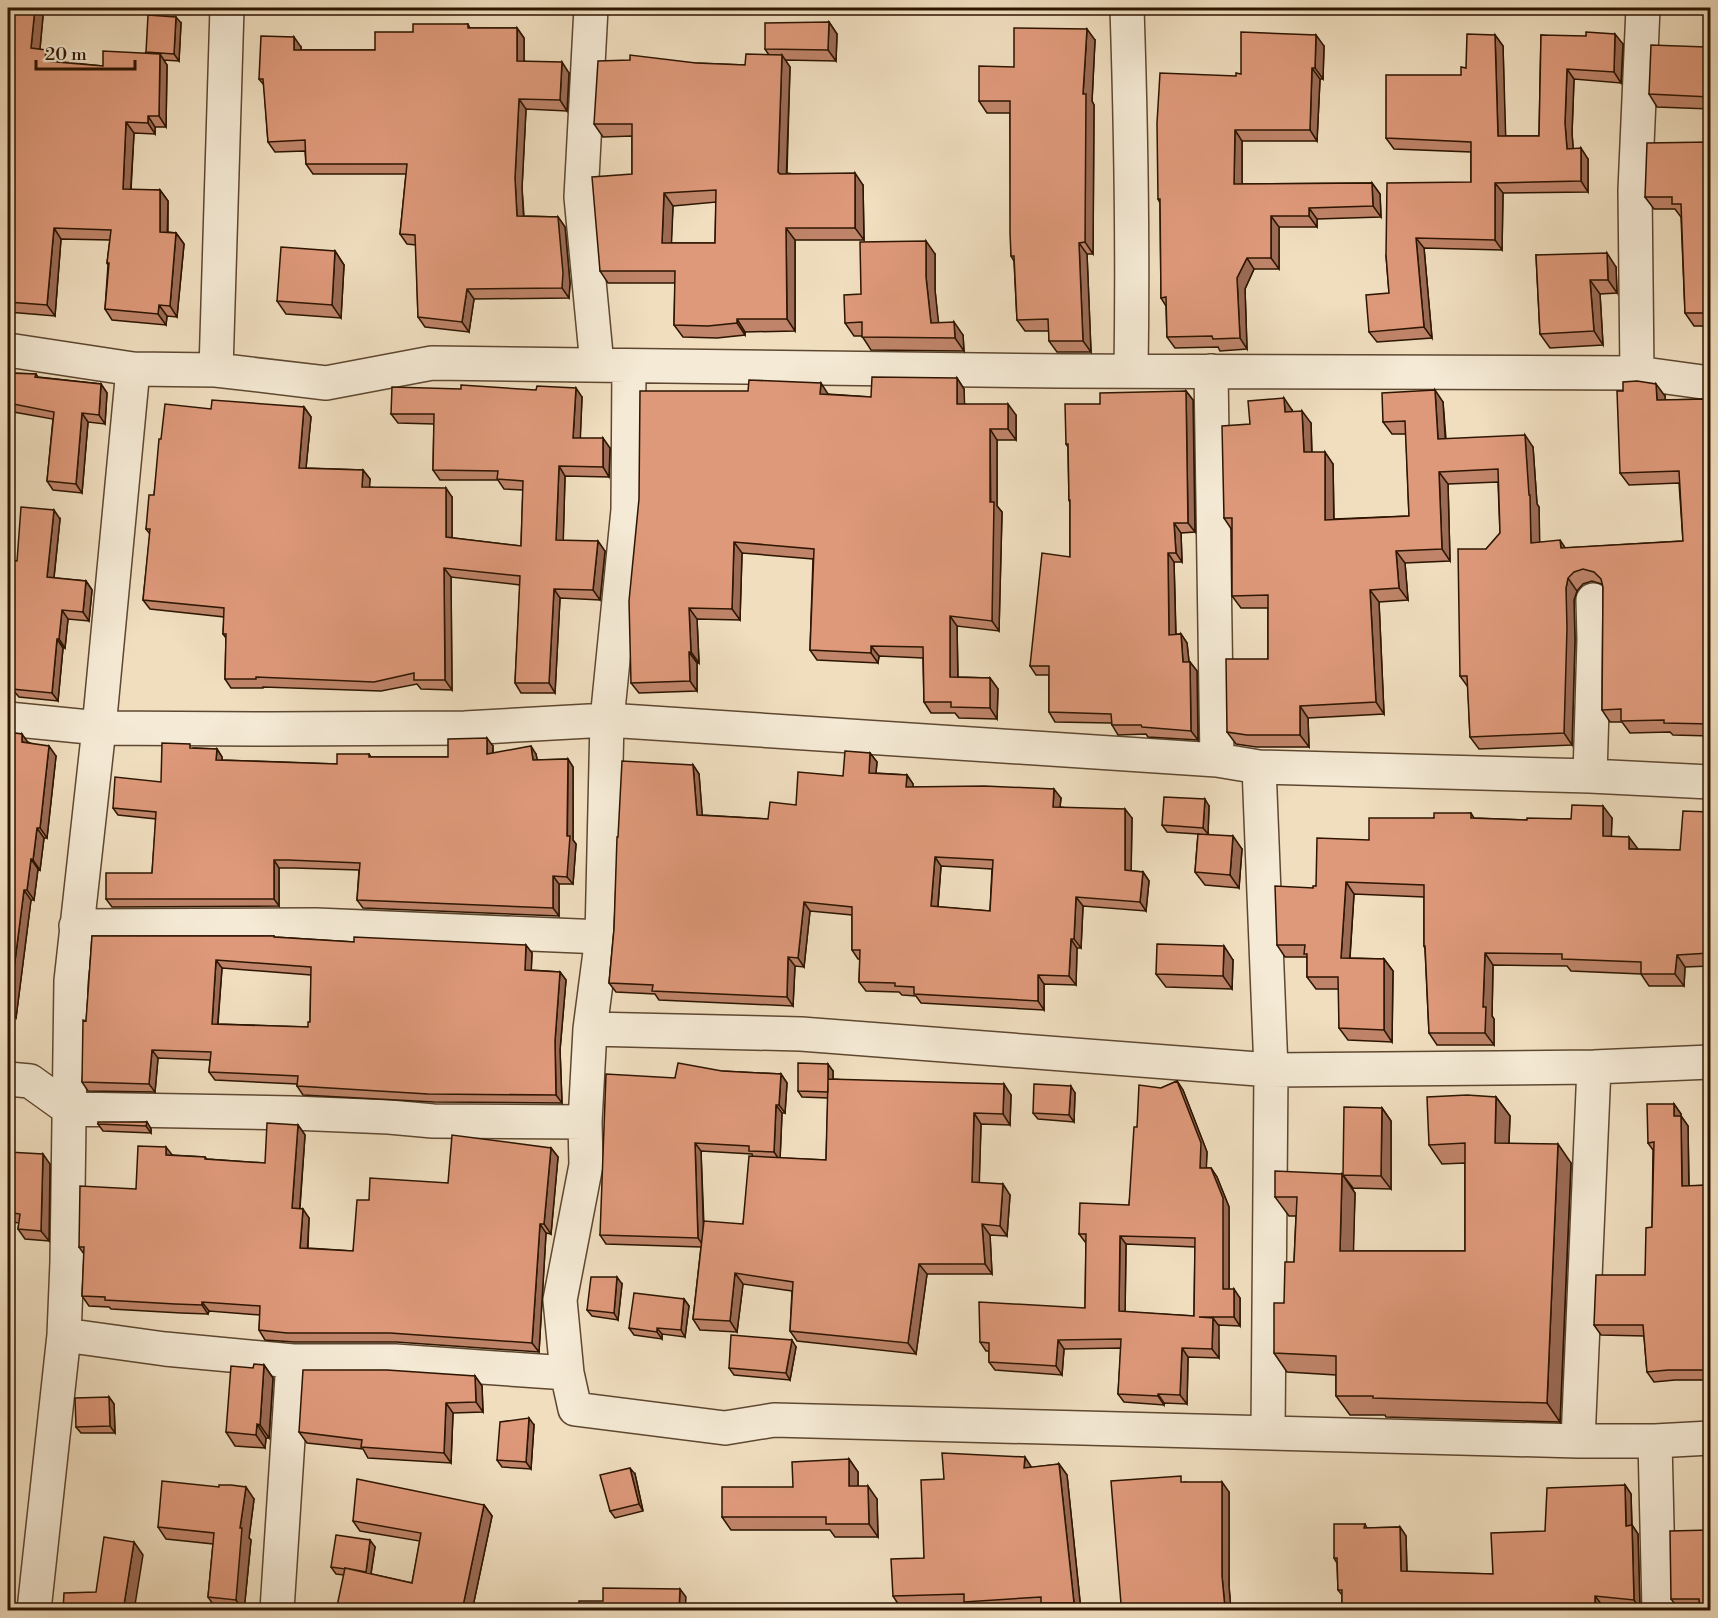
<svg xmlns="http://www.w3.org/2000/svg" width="1718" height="1618" font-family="'Libre Bodoni',serif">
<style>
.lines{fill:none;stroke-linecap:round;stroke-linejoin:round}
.minor-casing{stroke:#5e4730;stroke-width:36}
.minor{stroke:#f5ead5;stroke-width:33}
.wall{fill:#bf8469;stroke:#2d1500;stroke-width:1.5;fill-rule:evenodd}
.shaded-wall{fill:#9b6b55;stroke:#2d1500;stroke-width:1.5}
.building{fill:#de997a;stroke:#2d1500;stroke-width:1.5;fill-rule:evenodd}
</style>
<rect width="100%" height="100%" fill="#f0debf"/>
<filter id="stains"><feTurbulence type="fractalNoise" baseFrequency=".00333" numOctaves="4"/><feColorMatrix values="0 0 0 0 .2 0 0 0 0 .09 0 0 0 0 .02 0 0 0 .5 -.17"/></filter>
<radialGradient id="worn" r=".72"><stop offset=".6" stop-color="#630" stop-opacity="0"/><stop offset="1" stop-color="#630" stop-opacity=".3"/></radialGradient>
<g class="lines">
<defs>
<path id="minor" d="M591,8L581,197L597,365
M1127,8C1131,129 1133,249 1131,371
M8,350L133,369L216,370L326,383L432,363L1062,371L1637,373L1710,383
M629,366L628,510L607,720L602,937L590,1029L585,1122L586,1165L560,1300L567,1373L575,1409L725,1428L774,1420L1578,1441H1655L1710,1438
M216,370L227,8
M1211,371L1217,760
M1637,373L1635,190L1643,8
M8,719L99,728L272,729L465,728L607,720L1217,760L1259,767L1590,776L1710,782
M1259,767L1271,1070L1268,1432
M1590,776L1594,640L1593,600
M76,926L316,925L602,937
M590,1029L801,1034L1271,1070L1594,1067L1710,1062
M8,1079L30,1081L69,1109L293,1113L389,1117L433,1121L585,1122
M64,1335L165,1349L293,1361H395L567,1373
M1578,1441L1594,1067
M1655,1441L1659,1610
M34,1610L64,1335L67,1262L71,981L99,728L133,369
M277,1610L293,1361"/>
</defs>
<use href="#minor" class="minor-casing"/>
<use href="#minor" class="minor"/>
</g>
<path class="wall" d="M8,8H37L43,16L40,49L53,61L103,66L146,53V52L181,23L179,61L163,60L167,65L166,127H155V134L134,133L131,190H160L168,201V232L176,233L184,244L177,317L167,316L166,325L112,320L105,309L108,265L107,263L110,240L61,239L55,316L8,312Z
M829,22L837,34L836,61L785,60L790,67L787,173L863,185L864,240H795V331L745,332V335L717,338L683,337L674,325L675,283H608L600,271L632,174V136L603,137L594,124L696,63L745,65L769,55L765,49ZM716,202L715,243H671L673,206Z
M468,24L470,28H517L524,38V61L569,73L567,111L526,109L522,188L524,216L558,217L565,227L570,283L569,298L474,299L469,332L425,327L418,317L416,245L407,244L400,234L406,174H313L306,164L305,151L275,152L268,142L264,85L259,79L301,47V50H375L413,32Z
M1710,33V109L1657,107L1649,94L1706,47Z
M1495,35L1503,46L1505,136H1539L1541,35L1623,44L1621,83L1574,79L1572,133L1573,148L1588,159V192L1503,193L1502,250L1424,248L1432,338L1377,342L1369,332L1389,293L1386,255L1471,182V152L1394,149L1386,138L1461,75L1466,68Z
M1095,40L1092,101L1094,105L1093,254H1087L1091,352H1057L1049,341V331H1025L1017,320L1014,261L1011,256L1010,113H987L979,101L1014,67Z
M1324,46L1323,79H1320L1317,141H1242V184L1372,183L1380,194L1381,217L1317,219V227H1279V269H1254L1245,289L1247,349L1220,351L1218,347L1175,348L1167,337L1166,306L1161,298L1160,203L1158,199L1236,76Z
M1710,142V326H1694L1685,313L1681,217L1675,209H1654L1645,197Z
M335,251L344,265L341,318L286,314L277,301Z
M935,254V290L938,322L963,335L964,351L871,350L862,336H854L845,323L861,294Z
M1536,255L1616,267L1617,293L1600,294L1603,345L1550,348L1540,334Z
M8,373L36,374L38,377L101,384L107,393L105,424L88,422L82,493L53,490L47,481L53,419L8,411Z
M957,378L964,389V404L1016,415V440H997V506L1002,512L999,631L957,626L958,677L990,678L998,689L997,719L959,718L955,713H931L924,702L923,658L879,656L878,663L817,660L810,650L813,559L742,553L740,620L697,619L699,663H697V691L639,693L631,683L828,394L871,397Z
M1186,391L1193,400L1195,532L1181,533L1182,562H1174L1176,634H1181L1187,643L1189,662H1190L1197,671L1198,740L1148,737L1146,734L1118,735L1112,725L1111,723L1055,722L1049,712V675H1036L1030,666L1070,557V503L1069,500L1068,447L1066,444L1100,404Z
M1665,396V400L1710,399V736L1673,735L1670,732L1630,733L1622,722H1610L1602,710L1603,587L1602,584L1592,581L1583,584L1577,591L1574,600L1575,640L1572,745L1479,749L1470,737L1468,687L1460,676L1486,549L1500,533L1498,482L1448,484L1450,561L1405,563L1408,600L1379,602L1384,714L1308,718L1309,747H1256L1236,744L1227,732L1268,659V608H1241L1232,596V530L1224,518L1250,424L1292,410V411L1311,423L1312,452L1333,464L1334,519L1409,516L1406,434H1392L1383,422L1443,402L1446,439L1533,447L1537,504L1539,507V542L1565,548L1683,541L1679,483L1629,485L1620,473Z
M582,397L580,438L610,448L609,477L565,476L563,541L605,551L600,600L560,598L555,693H521L515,683L520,585L451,577L452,690L421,689L417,684L381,691L263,687V688H231L225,679L226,638L223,634L224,617L150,609L143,600L150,534L146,529L154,495L161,439L211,409L304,407L311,417L306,468L363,470L370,479L369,487L452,497V538L521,546L523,490L504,489L498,480H440L433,470L434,424L398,423L391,414Z
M60,519L54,578L86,581L92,590L89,621L68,619L65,648H63L58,701L19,697L12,689L13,684H8V560L17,561Z
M8,732L56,756L47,838H44L40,870L38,869L34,900H31L16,1018L8,1017Z
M493,746V753L536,754L537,760L568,759L573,767V840L576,844L573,884H559V916L363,908L357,900L359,870L294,868H279V906L112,907L106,899L152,873L156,819L118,815L113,808L161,782L193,748L217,749L222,757V760L337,764L369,754L371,757H448Z
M870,753L877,762L876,773L907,775L913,784V787L1061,798L1060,807L1132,818L1131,871L1143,872L1149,881L1146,911L1083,906L1081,948H1077L1076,985L1044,984V1010L921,1003L916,996L902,995L899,992L866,991L859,982L860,959H858L852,950V915L810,911L804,967L795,966L793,1006L659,1000L655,994L616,992L609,983L614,929L618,837L693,765L699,774L702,815L768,819L796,805L843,776ZM941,866L992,869L990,911L938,907Z
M1209,806L1208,834L1242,849L1239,888L1205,885L1195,872L1198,834L1167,832L1162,825Z
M1710,812V966L1685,967L1684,986H1649L1641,974L1571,971L1567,966L1493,965L1492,1016L1494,1019V1045H1437L1429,1033L1425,949L1424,946V897L1354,894L1350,958L1384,959L1393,971L1392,1042L1348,1040L1339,1028V989H1316L1307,977V957H1285L1277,945L1313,888L1369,840L1434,818L1471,813L1474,818L1527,820L1612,818L1611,836L1638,849L1680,850Z
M92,936H274L275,937L532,953L531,970L560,972L566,980L560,1050L562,1103L434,1102L303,1095L297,1086V1084L215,1080L209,1072L210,1060L158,1058L155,1092L88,1091L82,1082ZM222,968L311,975L310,1022L308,1027L218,1024Z
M1233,960L1232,989L1166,987L1156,974Z
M722,1071L781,1074L787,1083L785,1113H782L780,1158L826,1160L828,1098L802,1097L798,1091L833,1071V1079L1011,1095L1010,1125L981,1124L979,1183L1010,1195L1007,1236L990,1235L992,1274H927L916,1354L797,1341L790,1331L792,1291L743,1284L737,1332L700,1330L693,1319L701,1247L606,1244L600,1235L675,1078ZM701,1151L752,1154L753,1157L743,1224L704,1226Z
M1177,1081L1183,1090L1207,1152L1206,1168H1211L1217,1177L1229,1207V1289L1240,1298V1326L1218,1325L1219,1358L1188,1357L1187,1404L1164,1403V1405L1124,1402L1118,1394L1121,1348L1064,1349L1062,1375L995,1370L989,1362V1351H986L980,1342L1085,1308L1086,1243L1079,1234L1129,1205L1137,1127L1161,1088ZM1126,1244L1195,1247L1194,1316L1125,1312Z
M1075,1093L1074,1122L1038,1119L1033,1113Z
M1496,1097L1510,1116L1509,1144L1571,1163L1560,1422L1419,1418L1386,1417L1385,1415H1350L1336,1396V1375L1287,1372L1274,1353L1284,1303L1294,1262L1296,1216H1289L1275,1197L1342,1174L1355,1193L1353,1251H1465V1163L1442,1164L1429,1145Z
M1674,1104L1681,1114V1116L1688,1126L1689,1186L1710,1185V1380H1675L1654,1382L1647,1372L1644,1336L1601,1335L1594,1325L1645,1275L1652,1227L1653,1150L1648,1143Z
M1382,1108L1391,1121V1189L1353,1188L1343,1175Z
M147,1122L151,1129V1133L103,1131L98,1124Z
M298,1125L305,1135L300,1208L309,1218L308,1248L353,1251L369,1200L448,1183L551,1148L558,1157L551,1234L546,1233L539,1352L396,1342H294L265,1340L259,1330L260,1315L209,1311L208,1314L181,1313L111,1309L109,1307L89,1306L82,1296L84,1254L79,1247L136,1189L172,1155L205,1157L207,1159L265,1163Z
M8,1152L50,1164L49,1241L25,1239L18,1229L19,1223L8,1221Z
M622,1284L618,1320L592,1316L587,1310Z
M684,1299L689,1306L685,1337L662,1334V1339L634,1335L629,1328Z
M796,1347L790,1380L734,1375L729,1368Z
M264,1365L273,1378L269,1438H266L265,1448L235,1446L226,1432Z
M475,1376L482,1386L483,1412L453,1413L451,1463L368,1458L363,1449L307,1443L299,1432Z
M109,1397L114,1404L115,1433H81L76,1427Z
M534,1425L531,1469L502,1467L497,1460Z
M849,1459L858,1472V1486L877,1499L878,1537H835L830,1530H731L722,1517L793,1487Z
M1059,1464L1067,1475L1081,1611H1046L1044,1608L1010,1611H970L967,1605L900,1607L893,1596L924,1558L944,1479Z
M635,1474L643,1511L615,1518L610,1511Z
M1185,1482L1229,1492V1586L1231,1611H1125L1121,1604Z
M1625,1485L1631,1494L1632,1525L1638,1534L1640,1609L1602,1605L1601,1611H1342V1595L1338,1590L1337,1563L1334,1558L1365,1524L1367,1528L1400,1527L1406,1536L1407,1572L1493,1574L1545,1531Z
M254,1499L249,1538L251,1540L244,1611L217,1610L208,1597L213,1544L166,1539L158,1527Z
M484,1505L492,1516L472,1611L344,1575L336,1574L331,1567L375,1547L371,1574L412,1583L420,1541L360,1531L353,1521Z
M1710,1530L1699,1608H1678L1671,1599Z"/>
<path class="shaded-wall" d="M35,8H37L43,16L39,59L31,48Z
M176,17L181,23L179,61L174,54Z
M829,22L837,34L836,61L828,50Z
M517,28L524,38V71L517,61Z
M1087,29L1095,40L1092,101L1094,105L1093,254L1085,242L1083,94Z
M1615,34L1623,44L1621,83L1614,72Z
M1316,35L1324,46L1323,79L1315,68Z
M1495,35L1503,46L1506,147L1498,136Z
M294,37L301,47V60L294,50Z
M46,50L53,61V72L45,61Z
M160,54L167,65L166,127L159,116Z
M782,55L790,67L786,184L778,172Z
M562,62L569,73L567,111L560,100Z
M1312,68L1320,79L1317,141L1310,130Z
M1567,69L1574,79L1572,133L1574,159L1567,149L1565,123Z
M519,99L526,109L522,188L524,227L517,216L515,178Z
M148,116L155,127V134L148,123Z
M126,122L134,133L130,200L123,189Z
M1235,130L1242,141V196L1234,184Z
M1581,148L1588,159V192L1581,181Z
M855,173L863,185L864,240L855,228Z
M1372,183L1380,194L1381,217L1373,206Z
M1495,183L1503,193L1502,250L1495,240Z
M160,190L168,201L167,243L160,232Z
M664,193L673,206L671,255L662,243Z
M1309,208L1317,219V227L1309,216Z
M1271,216L1279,227V269L1271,258Z
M558,217L565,227L570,283L569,298L562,288Z
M54,228L61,239L55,316L47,305Z
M786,228L795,240V331L787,319Z
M176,233L184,244L177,317L170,306Z
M1416,238L1424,248L1432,338L1424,327Z
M926,241L935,254V290L940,336L931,323L926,277Z
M1079,243L1087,254L1091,352L1083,341Z
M335,251L344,265L341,318L332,305Z
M1607,253L1616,267L1617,293L1608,280Z
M1247,258L1254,269L1245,289L1247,349L1240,338L1237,278Z
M1590,280L1600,294L1603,345L1594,331Z
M467,289L474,299L469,332L462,322Z
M159,305L167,316L166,325L158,314Z
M737,319L745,332V335L737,323Z
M954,322L963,335L964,351L955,338Z
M957,378L964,389L965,415L957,404Z
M821,383L828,394L827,405L820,394Z
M101,384L107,393L105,424L99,415Z
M1656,384L1665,396L1666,412L1657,400Z
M576,388L582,397L580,447L573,438Z
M1435,390L1443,402L1446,451L1438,439Z
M1186,391L1193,400L1195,532L1188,523Z
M1284,398L1292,410L1293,424L1285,412Z
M1008,404L1016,415V440L1008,429Z
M304,407L311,417L305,478L299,468Z
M1302,411L1311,423L1312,464L1304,452Z
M82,413L88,422L82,493L76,484Z
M990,429L997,440V506L1002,512L999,631L992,621Z
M1525,435L1533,447L1537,504L1539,507L1540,555L1531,543Z
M603,438L610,448L609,477L603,467Z
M1325,452L1333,464L1334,532L1325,520Z
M559,466L565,476L563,550L556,540Z
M363,470L370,479L369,497L362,487Z
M1439,472L1448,484L1450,561L1442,549Z
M446,488L452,497V547L446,537Z
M54,510L60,519L53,586L47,577Z
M1174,523L1181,533L1182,562L1176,553Z
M1560,540L1568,552L1561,548Z
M598,541L605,551L600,600L593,590Z
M734,542L742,553L740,620L732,609Z
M1396,551L1405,563L1408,600L1399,588Z
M1168,553L1174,562L1176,644L1169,635Z
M444,568L451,577L452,690L445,680Z
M1568,578L1577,591L1574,600L1575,640L1572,745L1564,733L1566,588Z
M86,581L92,590L89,621L83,612Z
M554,589L560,598L555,693L549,683Z
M1370,590L1379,602L1384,714L1376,702Z
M689,608L697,619L699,663L691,652Z
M62,610L68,619L65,648L59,639Z
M950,616L957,626L958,688L950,677Z
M1181,634L1187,643L1190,671L1183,662Z
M57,639L63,648L58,701L52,693Z
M871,646L879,656L878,663L871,653Z
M689,652L697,663V691L690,681Z
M1190,662L1197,671L1198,740L1191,731Z
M990,678L998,689L997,719L990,708Z
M1300,706L1308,718L1309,747L1300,735Z
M22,734L29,744L22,742Z
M487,738L493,746L492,762L487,754Z
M49,746L56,756L47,838L40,828Z
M531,746L536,754L539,768L533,760Z
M217,749L222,757V767L216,760Z
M870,753L877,762L875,782L869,773Z
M568,759L573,767V840L576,844L573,884L567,877Z
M693,765L699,774L703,824L697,815Z
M907,775L913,784V796L906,787Z
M1054,789L1061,798L1059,816L1053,807Z
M1205,799L1209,806L1208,834L1203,828Z
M1603,806L1612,818L1611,848L1603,836Z
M1125,809L1132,818L1131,879L1125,870Z
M37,828L44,838L40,870L33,860Z
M1233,836L1242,849L1239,888L1230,875Z
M1629,837L1638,849H1629Z
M935,857L941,866L937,916L931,906Z
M31,859L38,869L34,900L27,890Z
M274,860L279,868V906L274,899Z
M1143,872L1149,881L1146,911L1140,902Z
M553,876L559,884V916L553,908Z
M1346,882L1354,894L1349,970L1341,958Z
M24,890L31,900L16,1018L9,1008Z
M1076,897L1083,906L1081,948L1074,939Z
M804,902L810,911L804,967L798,958Z
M1071,939L1077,948L1076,985L1069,976Z
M526,945L532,953L531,978L525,970Z
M1224,946L1233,960L1232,989L1223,976Z
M1485,953L1493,965L1492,1016L1494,1019V1045L1485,1033L1483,1007Z
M1677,955L1685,967L1684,986L1675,974Z
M788,957L795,966L793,1006L787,997Z
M1384,959L1393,971L1392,1042L1384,1030Z
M216,960L222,968L217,1032L212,1024Z
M560,972L566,980L560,1050L562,1103L556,1095L555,1041Z
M1038,975L1044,984V1010L1038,1001Z
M152,1050L158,1058L155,1092L149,1084Z
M828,1064L833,1071V1098L828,1092Z
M781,1074L787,1083L785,1113L779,1105Z
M1177,1081L1183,1090L1207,1152L1206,1177L1200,1168Z
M1004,1084L1011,1095L1010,1125L1003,1114Z
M1071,1086L1075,1093L1074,1122L1069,1115Z
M1496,1097L1510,1116L1508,1162L1495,1143Z
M1674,1104L1681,1114V1126L1674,1116Z
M776,1105L782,1113L780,1161L774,1152Z
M1382,1108L1391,1121V1189L1381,1176Z
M974,1113L981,1124L979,1193L972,1182Z
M1681,1116L1688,1126L1689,1196L1682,1186Z
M147,1122L151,1129V1133L146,1126Z
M298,1125L305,1135L299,1217L292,1208Z
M695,1143L701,1151L704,1247L698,1238Z
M1558,1144L1571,1163L1560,1422L1547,1403Z
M166,1147L173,1156L166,1155Z
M551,1148L558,1157L551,1234L544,1224Z
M43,1154L50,1164L49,1241L41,1231Z
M1211,1168L1217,1177L1229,1207V1298L1223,1289Z
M1342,1174L1355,1193L1353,1270L1340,1251Z
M1003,1184L1010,1195L1007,1236L1000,1226Z
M303,1209L309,1218L307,1257L300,1248Z
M540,1224L546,1233L539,1352L532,1343Z
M982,1224L990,1235L992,1274L985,1264Z
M1120,1236L1126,1244L1125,1320L1119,1311Z
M919,1264L927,1274L916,1354L908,1343Z
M735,1273L743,1284L737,1332L730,1321Z
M617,1277L622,1284L618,1320L614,1313Z
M1234,1289L1240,1298V1326L1234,1317Z
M684,1299L689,1306L685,1337L681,1330Z
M202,1302L209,1311L208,1314L202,1305Z
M1213,1318L1219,1326V1358L1212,1349Z
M657,1328L662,1334V1339L657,1332Z
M792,1340L796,1347L790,1380L786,1373Z
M1058,1340L1064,1349L1062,1375L1056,1366Z
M1182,1348L1188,1357L1187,1404L1180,1395Z
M264,1365L273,1378L269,1438L260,1425Z
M475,1376L482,1386L483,1412L476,1402Z
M1158,1394L1164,1403V1405L1158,1396Z
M109,1397L114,1404L115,1433L110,1426Z
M446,1403L453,1413L451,1463L444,1453Z
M529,1418L534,1425L531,1469L526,1462Z
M257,1424L266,1438L265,1448L256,1435Z
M1025,1457L1032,1468H1024Z
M849,1459L858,1472V1499L849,1486Z
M1059,1464L1067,1475L1081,1611H1079L1074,1603Z
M630,1468L635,1474L643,1511L639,1504Z
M1222,1482L1229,1492V1586L1231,1611H1227L1225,1608L1222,1576Z
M1625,1485L1631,1494L1632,1535L1626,1526Z
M868,1486L877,1499L878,1537L869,1524Z
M246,1487L254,1499L249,1538L251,1540L244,1611H243L236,1600L240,1528Z
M484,1505L492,1516L472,1611H462Z
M1632,1525L1638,1534L1640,1609L1634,1600Z
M1400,1527L1406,1536L1407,1580L1401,1571Z
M370,1540L375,1547L370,1579L366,1572Z
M134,1542L143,1555L134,1611H123Z
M680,1589L686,1597L685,1611H679Z
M1595,1596L1602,1605L1601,1611H1595Z"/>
<path class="building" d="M8,8H35L31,48L46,50L45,61L103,66V51L160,54L159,116H148V123L126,122L123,189L160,190V232L176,233L170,306L159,305L158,314L105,309L109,263H107L111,230L54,228L47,305L8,302Z
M148,15L176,17L174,54L146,52Z
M829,22L828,50L765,49V23Z
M413,24H468V28H517V61L562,62L560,100L519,99L515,178L517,216L558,217L563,273L562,288L467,289L462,322L418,317L415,235L400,234L407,164H306L305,140L268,142L263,79H259L261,36L294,37V50H375V32H413Z
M1014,28L1087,29L1083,94H1086L1085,242L1079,243L1083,341H1049L1048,319L1017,320L1014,256H1011L1010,233V101H979V66L1014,67Z
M1241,32L1316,35L1315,68H1312L1310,130H1235L1234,184L1372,183L1373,206L1309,208V216H1271V258H1247L1237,278L1240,338L1213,339L1212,336L1167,337L1166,297L1161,298L1160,199H1158L1157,123L1160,73L1236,76V73L1241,74Z
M1586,32L1615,34L1614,72L1567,69L1565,123L1567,149L1581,148V181L1495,183V240L1416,238L1424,327L1369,332L1366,295L1389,293L1386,255L1387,183L1471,182V142L1386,138V75H1461V67L1466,68L1467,34L1495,35L1498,136H1539L1541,35L1586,36Z
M1706,33H1710V97L1649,94L1651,45L1706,47Z
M746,54L782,55L778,172L780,174L855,173V228H786L787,319H737V323L708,326L674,325L675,271H600L592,177L632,174V124H594L598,61L630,60V55L696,63L745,65ZM716,190L715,243H662L664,193Z
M1710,142V313H1685L1681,204H1672V197H1645L1647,143Z
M926,241V277L931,323L954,322L955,338L862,337V322L845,323L844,295L861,294L860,242Z
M281,247L335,251L332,305L277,301Z
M1607,253L1608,280H1590L1594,331L1540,334L1536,255Z
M8,373L36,374L35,377L101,384L99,415L82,413L76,484L47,481L54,412L8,403Z
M872,377L957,378V404H1008V429H990V502H994L992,621L950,616V677L990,678V708L951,707V702H924L923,647L871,646V653L810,650L814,549L734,542L732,609L689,608L691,652H689L690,681L631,683L629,601L639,499L640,391H748L749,380L821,383L820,394L871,397Z
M1637,381L1656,384L1657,400L1710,399V724L1664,723V720L1621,721V709L1602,710L1603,587L1601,579L1594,572L1583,569L1574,572L1568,578L1566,588L1567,628L1564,733L1470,737L1467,676H1460L1458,549H1486L1500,533L1498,469L1439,472L1442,549L1396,551L1399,588L1370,590L1376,702L1300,706V735H1247L1227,732L1226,659H1268V595L1232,596V518H1224L1222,426L1250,424L1248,401L1284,398L1285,412L1302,411L1304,452H1325V520L1409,516L1405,421L1383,422L1382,393L1435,390L1438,439L1525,435L1529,495H1530L1531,543L1560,540L1561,548L1683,541L1679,471L1620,473L1617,391H1623V382Z
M461,385L536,390L537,386L576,388L573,438H603V467L559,466L556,540L598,541L593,590L554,589L549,683H515L520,576L444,568L445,680H414V673L374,682L256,677V679H225L226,634H223L224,608L143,600L150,529H146L149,495H154L159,439H161L165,404L211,409L212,400L304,407L299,468L363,470L362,487L446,488V537L521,546L523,481L497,479L498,471L433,470L434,414H391L392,387L461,389Z
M1186,391L1188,523H1174L1176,553H1168L1169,635L1181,634L1183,662H1190L1191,731L1142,727L1141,725H1112L1111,714L1049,712V666H1030L1042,553L1070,557V500H1069L1068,444H1066L1065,404H1100V393Z
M21,507L54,510L47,577L86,581L83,612L62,610L59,639H57L52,693L12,689L14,675H8V560L17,561Z
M8,732L22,734V742L49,746L40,828H37L33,860L31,859L27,890H24L9,1008L8,1007Z
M487,738V754L531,746L533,760L568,759L567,836H570L567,877L553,876V908L357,900L360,863L288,860H274V899H106V873H152L156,812L113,808L115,777L161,782L162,743L190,744V748L217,749L216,760L337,764V754H369V757H448V739Z
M845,751L870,753L869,773L907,775L906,787L984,786L1054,789L1053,807L1125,809V870L1143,872L1140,902L1076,897L1074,939H1071L1069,976L1038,975V1001L914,994V987L895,986V983L859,982L860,950H852V907L804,902L798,958L788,957L787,997L652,991L653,985L609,983L614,929L617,837H618L622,761L693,765L697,815L768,819L770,802L796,805L798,772L843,776ZM935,857L993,860L990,911L931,906Z
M1164,797L1205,799L1203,828L1162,825Z
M1572,805L1603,806V836L1629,837V849L1680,850L1683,811L1710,812V953L1677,955L1675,974H1641V962L1562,959V954L1485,953L1483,1007H1486L1485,1033H1429L1425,946H1424V885L1346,882L1341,958L1384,959V1030L1339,1028L1338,977H1307V954H1304L1305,945H1277L1275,886L1313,888V886H1316L1317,838L1369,840V818H1434V813H1471V818L1527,820V818L1571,819Z
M1198,834L1233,836L1230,875L1195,872Z
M92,936H274V937L354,942V937L526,945L525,970L560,972L555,1041L556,1095L428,1094L297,1086L298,1076L209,1072L211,1052L152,1050L149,1084L82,1082L83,1020L86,1021ZM216,960L311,967L310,1022H308V1027L212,1024Z
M1157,944L1224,946L1223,976L1156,974Z
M678,1063L722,1071L781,1074L779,1105H776L774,1152L749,1151V1146L695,1143L698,1238L600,1235L606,1074L675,1078Z
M798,1063L828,1064V1092L798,1091Z
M828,1079L1004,1084L1003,1114L974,1113L972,1182L1003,1184L1000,1226L982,1224L985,1264H919L908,1343L790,1331L793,1282L735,1273L730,1321L693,1319L704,1221L743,1224L749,1156L826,1160Z
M1177,1081L1201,1143L1200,1168H1211L1223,1198V1289H1234V1317H1199L1213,1318L1212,1349L1182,1348L1180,1395L1158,1394V1396L1118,1394L1121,1339L1058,1340L1056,1366L989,1362V1343L980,1342L979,1302L1085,1308L1086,1234H1079L1080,1203L1129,1205L1134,1127H1137L1139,1085L1161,1088ZM1120,1236L1195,1238L1194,1316L1119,1311Z
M1034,1084L1071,1086L1069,1115L1033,1113Z
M1467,1095L1496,1097L1495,1143L1558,1144L1547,1403L1406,1399L1373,1398V1396H1336V1356L1274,1353V1303H1284L1285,1262H1294L1297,1197H1275V1171L1342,1174L1340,1251H1465V1143L1429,1145L1427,1097Z
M1647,1104H1674V1116H1681L1682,1186L1710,1185V1370H1668L1647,1372L1643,1325H1594L1596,1275H1645L1646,1228L1652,1227L1654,1142L1648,1143Z
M1344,1107L1382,1108L1381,1176L1343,1175Z
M98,1122H147L146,1126L98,1124Z
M267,1123L298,1125L292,1208L303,1209L300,1248L353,1251L357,1200H369L370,1178L448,1183L452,1135L551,1148L544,1224H540L532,1343L390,1333H287L259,1330L260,1306L202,1302V1305L175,1304L105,1300V1297L82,1296L84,1247H79L80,1186L136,1189L138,1146L166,1147V1155L205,1157V1159L265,1163Z
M8,1152L43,1154L41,1231L18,1229L20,1214L8,1212Z
M591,1277H617L614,1313L587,1310Z
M634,1293L684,1299L681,1330L657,1328V1332L629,1328Z
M731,1335L792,1340L786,1373L729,1368Z
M254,1364L264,1365L260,1425L257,1424L256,1435L226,1432L231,1366L253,1368Z
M303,1370H387L475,1376L476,1402L446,1403L444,1453L361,1447L362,1440L299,1432Z
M109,1397L110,1426L76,1427L75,1398Z
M529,1418L526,1462L497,1460L500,1422Z
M942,1453L1025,1457L1024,1468L1059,1464L1074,1603H1041V1597L964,1602V1594L893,1596L891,1559L924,1558L921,1480L944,1479Z
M849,1459V1486H868L869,1524H826V1517H722V1487H793L792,1462Z
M630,1468L639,1504L610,1511L600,1475Z
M1181,1476V1482H1222V1576L1225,1608L1159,1610L1158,1604H1121L1111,1481Z
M357,1479L484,1505L462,1611H336L345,1568L412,1583L421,1533L353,1521Z
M162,1481L219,1487V1485H231L246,1487L240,1528H242L236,1600L208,1597L214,1533L158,1527Z
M1625,1485L1626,1526L1632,1525L1634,1600L1595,1596V1611H1342V1590H1338L1337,1558H1334V1524H1365L1364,1528L1400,1527L1401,1571L1493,1574L1491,1533L1545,1531L1547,1488Z
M1710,1530V1611H1700L1699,1599H1671L1670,1531Z
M336,1535L370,1540L366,1572L345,1568V1569L331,1567Z
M104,1537L134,1542L123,1611H63L64,1593L96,1592Z
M603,1588L680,1589L679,1611H579V1601H603Z"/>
<rect width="1718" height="1618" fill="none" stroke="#f0debf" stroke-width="30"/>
<rect x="9" y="9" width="1700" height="1600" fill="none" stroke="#2d1500" stroke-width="3"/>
<rect x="15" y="15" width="1688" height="1588" fill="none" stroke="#2d1500" stroke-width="1.5"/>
<path d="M36 60v9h99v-9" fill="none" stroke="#2d1500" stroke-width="3"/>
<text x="45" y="60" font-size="18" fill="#2d1500" stroke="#f5ead5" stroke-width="4.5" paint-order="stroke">20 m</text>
<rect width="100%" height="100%" filter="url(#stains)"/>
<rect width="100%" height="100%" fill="url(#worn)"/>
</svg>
